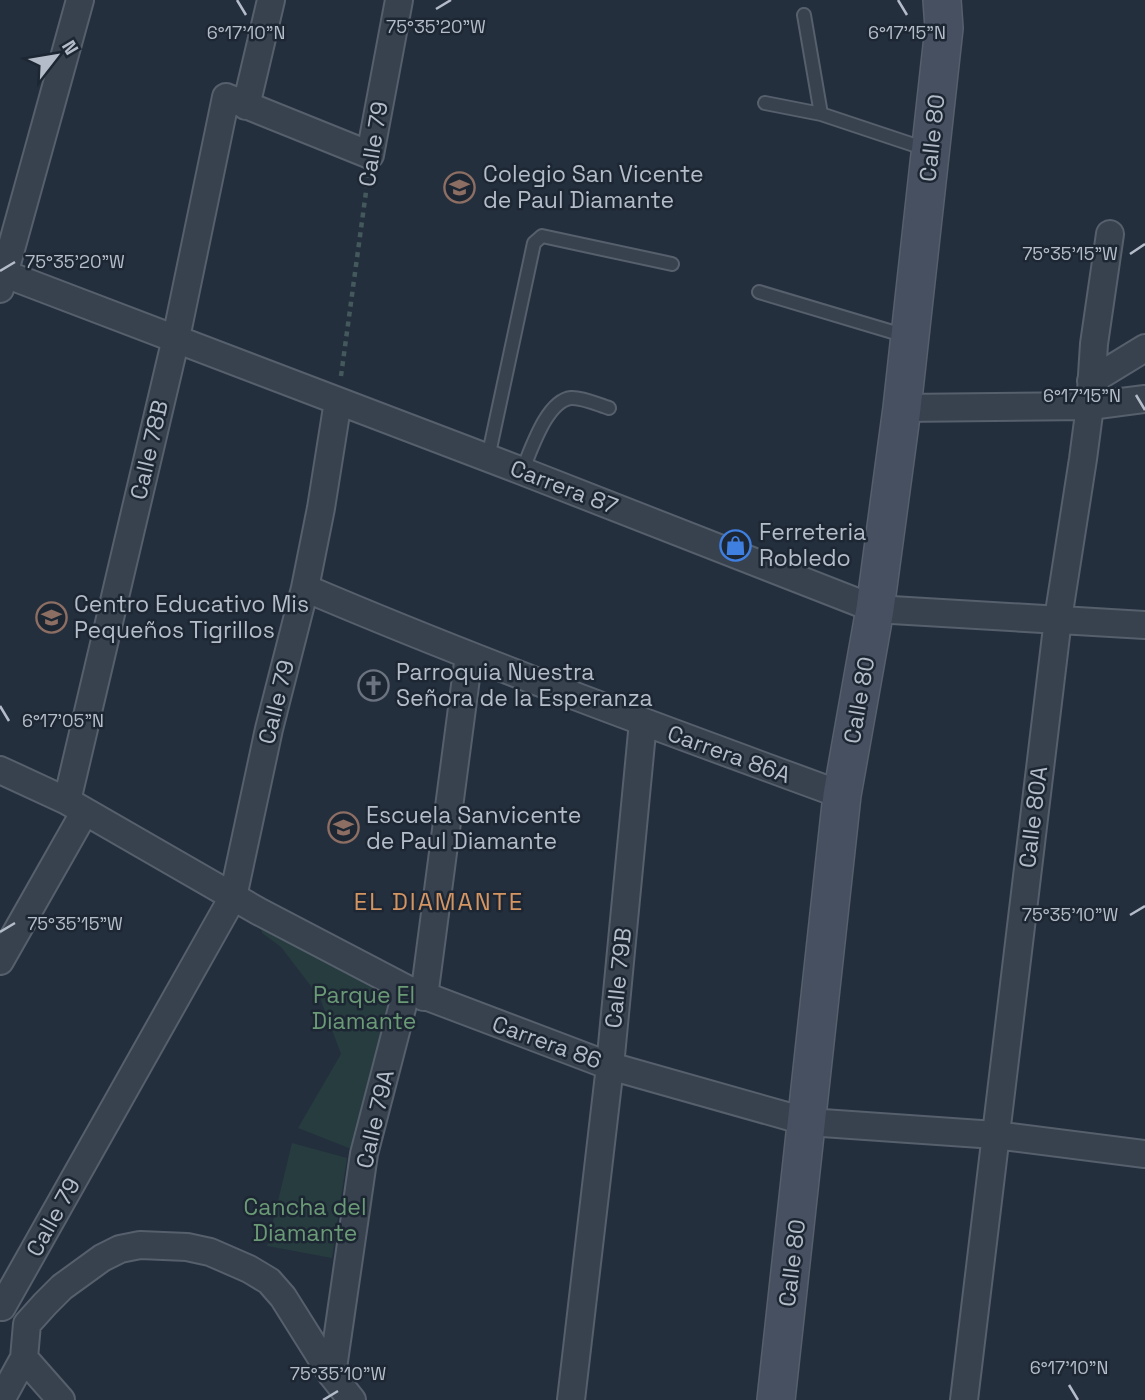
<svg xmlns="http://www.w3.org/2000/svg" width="1145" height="1400" font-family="'Space Grotesk',sans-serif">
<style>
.green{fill:#263c3f}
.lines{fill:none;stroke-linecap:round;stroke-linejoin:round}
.lane-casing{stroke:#565f6c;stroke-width:16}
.street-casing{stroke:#565f6c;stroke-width:30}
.secondary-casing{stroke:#565f6c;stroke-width:40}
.path{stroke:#44595c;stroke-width:4.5;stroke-dasharray:5 5;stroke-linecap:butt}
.lane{stroke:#38414e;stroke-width:12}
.street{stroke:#38414e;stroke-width:26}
.secondary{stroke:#465061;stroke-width:37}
.ticks{fill:none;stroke:#b4bcc9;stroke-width:2.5}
.labels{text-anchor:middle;stroke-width:5;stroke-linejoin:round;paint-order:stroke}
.street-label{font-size:23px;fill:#b4bcc9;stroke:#1d2633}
.poi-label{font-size:23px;fill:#b4bcc9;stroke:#1d2633;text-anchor:start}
.park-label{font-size:23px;fill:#6b9a76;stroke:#1d2633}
.neighbourhood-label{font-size:24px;letter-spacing:2px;fill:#d59563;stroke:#1d2633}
.ticks-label{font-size:18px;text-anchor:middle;fill:#b4bcc9;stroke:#1d2633;stroke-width:5;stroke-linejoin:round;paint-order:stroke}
</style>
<rect width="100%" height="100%" fill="#242f3e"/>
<path class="green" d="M258,911L407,989L364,1154L298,1128L341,1054L320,998L281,947L262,933Z
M292,1143L347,1158L332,1258L267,1246Z"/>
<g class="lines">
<defs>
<path id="lane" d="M804,15L821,114
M765,103L821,114L926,149
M759,292L906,336
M488,458L534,243L542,236L672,264
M522,471C531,451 546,401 571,398C582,397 599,405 609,408"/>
<path id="street" d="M246,106L271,0
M0,272L522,471L875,609L1145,625
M0,289L80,0
M1091,381L1145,348
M902,408L1090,406L1145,399
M305,588C481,663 662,729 842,795
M0,770L67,801L258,911L407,989L610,1066L808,1122L995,1135L1145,1154
M67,801L176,338L226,97L370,155L399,0
M0,961L84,813
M424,997L469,655
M2,1307L233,897L269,729L305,588L321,508L338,401
M24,1358L61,1400
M332,1375L364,1154L407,989
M1,1400L24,1358L27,1324L45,1304L62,1287L102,1258L120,1249L140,1245L187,1247L210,1252L249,1269L269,1281L283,1297L332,1375L352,1400
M571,1400L610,1066L643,722
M964,1400L1058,619L1083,459L1090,406L1094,344L1110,234"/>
<path id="secondary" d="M776,1400L842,795L875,609L902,408L944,28L942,0"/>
</defs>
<use href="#lane" class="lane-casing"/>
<use href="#street" class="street-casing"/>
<use href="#secondary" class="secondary-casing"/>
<path class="path" d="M341,376L368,177"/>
<use href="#lane" class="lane"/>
<use href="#street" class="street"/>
<use href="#secondary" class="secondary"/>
</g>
<path class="ticks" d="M237,0L246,15M898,0L907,15M436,9L451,0M1130,254L1145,244M0,271L15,262M1136,395L1145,410M0,706L9,721M1130,915L1145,906M0,932L15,923M1069,1385L1078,1400M323,1400L338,1391"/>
<defs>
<symbol id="school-ring" viewBox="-11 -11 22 22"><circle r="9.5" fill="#1d2633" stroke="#8d6e63" stroke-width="1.5"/><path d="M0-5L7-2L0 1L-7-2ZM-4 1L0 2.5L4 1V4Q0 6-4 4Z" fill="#8d6e63"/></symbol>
<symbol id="shop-ring" viewBox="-11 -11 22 22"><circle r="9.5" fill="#1d2633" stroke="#3f7fe0" stroke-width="1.5"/><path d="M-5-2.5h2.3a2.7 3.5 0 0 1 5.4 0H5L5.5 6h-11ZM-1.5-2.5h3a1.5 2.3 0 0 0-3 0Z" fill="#3f7fe0"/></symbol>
<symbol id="church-ring" viewBox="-11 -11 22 22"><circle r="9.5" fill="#1d2633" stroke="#6b7280" stroke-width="1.5"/><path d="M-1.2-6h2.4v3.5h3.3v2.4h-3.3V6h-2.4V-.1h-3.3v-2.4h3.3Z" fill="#6b7280"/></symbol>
</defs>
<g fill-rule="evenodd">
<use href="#school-ring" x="442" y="170" width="35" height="35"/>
<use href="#shop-ring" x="718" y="528" width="35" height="35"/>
<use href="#school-ring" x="34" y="600" width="35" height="35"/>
<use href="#church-ring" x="356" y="668" width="35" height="35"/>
<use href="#school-ring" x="326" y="810" width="35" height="35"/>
</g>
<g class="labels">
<g class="street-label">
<text transform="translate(932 138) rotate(-84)" y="8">Calle 80</text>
<text transform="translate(373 144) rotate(-81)" y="8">Calle 79</text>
<text transform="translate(149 450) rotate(-77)" y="8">Calle 78B</text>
<text transform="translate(564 487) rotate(21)" y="8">Carrera 87</text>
<text transform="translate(859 700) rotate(-80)" y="8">Calle 80</text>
<text transform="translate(276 702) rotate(-76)" y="8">Calle 79</text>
<text transform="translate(729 754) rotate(20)" y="8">Carrera 86A</text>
<text transform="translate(1033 817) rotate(-83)" y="8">Calle 80A</text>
<text transform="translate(618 978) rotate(-84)" y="8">Calle 79B</text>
<text transform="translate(547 1042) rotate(20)" y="8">Carrera 86</text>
<text transform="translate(375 1119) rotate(-77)" y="8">Calle 79A</text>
<text transform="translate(53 1217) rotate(-61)" y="8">Calle 79</text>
<text transform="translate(792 1263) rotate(-83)" y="8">Calle 80</text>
</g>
<g class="poi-label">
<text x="483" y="182">Colegio San Vicente<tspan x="483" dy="26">de Paul Diamante</tspan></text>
<text x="759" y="540">Ferreteria<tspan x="759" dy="26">Robledo</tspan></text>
<text x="74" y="612">Centro Educativo Mis<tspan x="74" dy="26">Pequeños Tigrillos</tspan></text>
<text x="396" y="680">Parroquia Nuestra<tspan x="396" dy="26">Señora de la Esperanza</tspan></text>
<text x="366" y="823">Escuela Sanvicente<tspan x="366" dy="26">de Paul Diamante</tspan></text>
</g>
<g class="park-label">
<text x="364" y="1003">Parque El<tspan x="364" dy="26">Diamante</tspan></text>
<text x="305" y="1215">Cancha del<tspan x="305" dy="26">Diamante</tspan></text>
</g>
<g class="neighbourhood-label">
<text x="439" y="910">EL DIAMANTE</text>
</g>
</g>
<g class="ticks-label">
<text x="436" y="33">75°35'20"W</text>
<text x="246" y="39">6°17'10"N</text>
<text x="907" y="39">6°17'15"N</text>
<text x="1070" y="260">75°35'15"W</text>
<text x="75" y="268">75°35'20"W</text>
<text x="1082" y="402">6°17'15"N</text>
<text x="63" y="727">6°17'05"N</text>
<text x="1070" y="921">75°35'10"W</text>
<text x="75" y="930">75°35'15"W</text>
<text x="1069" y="1374">6°17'10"N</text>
<text x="338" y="1380">75°35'10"W</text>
</g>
<g transform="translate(56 56) rotate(59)" stroke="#1d2633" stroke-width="5" paint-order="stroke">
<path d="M0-5L12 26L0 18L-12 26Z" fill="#b4bcc9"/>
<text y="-10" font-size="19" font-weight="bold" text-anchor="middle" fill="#b4bcc9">N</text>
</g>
</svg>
